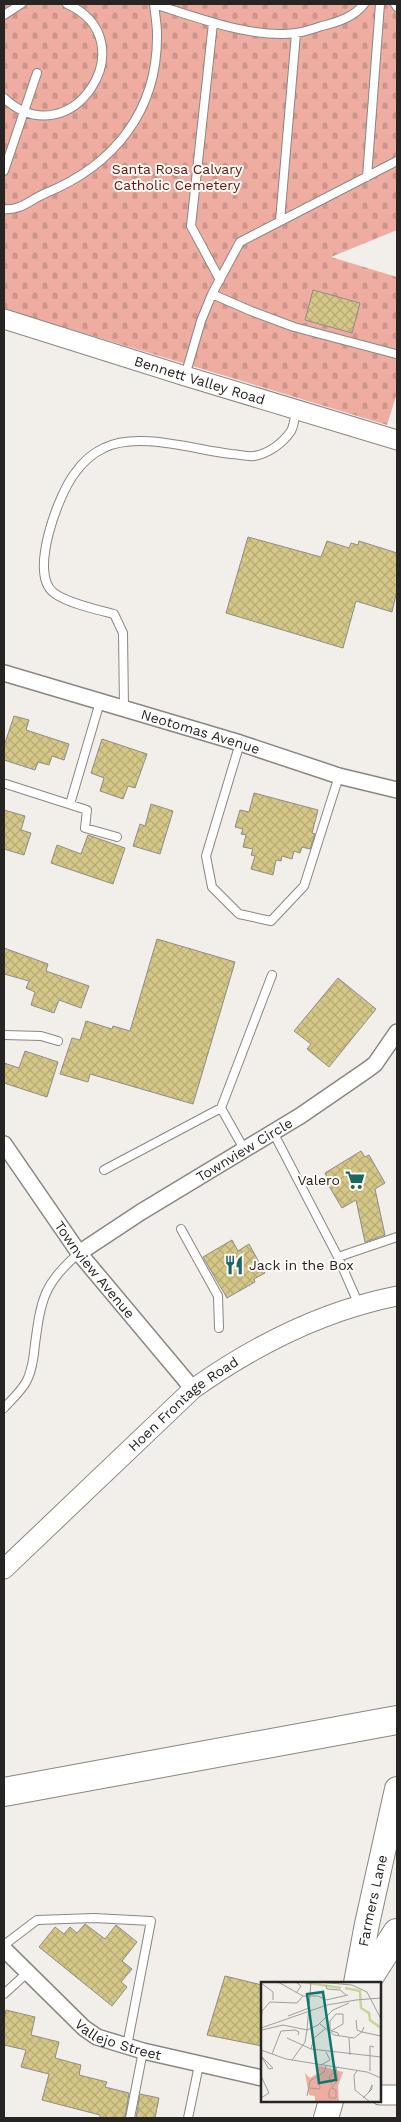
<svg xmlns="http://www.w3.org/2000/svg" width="401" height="2122" font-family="'Work Sans',sans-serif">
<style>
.cemetery{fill:url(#cemetery-stones)}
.building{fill:url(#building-cross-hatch);stroke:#8e8d89}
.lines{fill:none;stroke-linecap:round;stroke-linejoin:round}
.service-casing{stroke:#8a8783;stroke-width:10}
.minor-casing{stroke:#8a8783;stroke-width:18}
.tertiary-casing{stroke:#8a8783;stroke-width:21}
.primary-casing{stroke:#8a8783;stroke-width:26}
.motorway-casing{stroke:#8a8783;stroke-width:30}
.service{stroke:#fff;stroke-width:8}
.minor{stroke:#fff;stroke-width:15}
.tertiary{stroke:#fff;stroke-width:19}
.primary{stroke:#fff;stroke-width:24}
.motorway{stroke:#fff;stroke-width:28}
.labels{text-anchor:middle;stroke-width:4;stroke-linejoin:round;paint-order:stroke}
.park-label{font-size:14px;fill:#64150d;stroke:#fffcf8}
.street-label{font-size:14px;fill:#262523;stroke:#fffcf8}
.poi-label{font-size:14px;fill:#262523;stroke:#fffcf8;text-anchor:end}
.inset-river{fill:none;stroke:#c6d698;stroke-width:2.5}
.inset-road{fill:none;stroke:#a09e9a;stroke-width:1}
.view{fill:#0f766e;fill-opacity:0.15;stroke:#0f766e;stroke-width:2.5}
.inset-edge{fill:none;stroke:#262523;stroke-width:2.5}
</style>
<defs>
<pattern id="cemetery-stones" width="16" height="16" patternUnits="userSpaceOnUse" patternTransform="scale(1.25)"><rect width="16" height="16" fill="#efada1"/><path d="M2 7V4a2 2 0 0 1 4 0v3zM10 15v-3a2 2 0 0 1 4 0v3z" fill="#cd958a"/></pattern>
<pattern id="building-cross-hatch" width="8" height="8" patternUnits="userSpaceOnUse" patternTransform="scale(1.25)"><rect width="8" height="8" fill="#d4c787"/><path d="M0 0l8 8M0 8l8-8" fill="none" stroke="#b6ab74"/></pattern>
</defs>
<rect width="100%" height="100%" fill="#f2efea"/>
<path class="cemetery" d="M4,4H397V230L331,257L397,277V393L387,425L4,309Z"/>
<path class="building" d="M313,290L360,303L352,333L305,320Z
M248,537L321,557L327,541L349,548L351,543L358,545L359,541L397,553V590L392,612L356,601L343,648L226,613Z
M14,716L29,720L26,730L69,744L64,760L52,756L49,765L38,762L35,770L4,760V746Z
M102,739L147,754L135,788L128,786L123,799L100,791L104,778L91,773Z
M254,793L318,810L312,833L315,834L310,849L302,847L300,853L294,851L292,859L282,856L281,861L276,860L273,875L251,869L255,856L251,855L253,849L243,847L246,835L241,834L243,829L235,827L240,810L249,812Z
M151,804L173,811L160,854L133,846L140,824L145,826Z
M4,810L25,816L21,830L31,833L24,855L4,849Z
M88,835L125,848L113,884L51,863L57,845L81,854Z
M157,939L235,962L193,1104L90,1074L88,1082L60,1074L72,1038L80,1040L86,1021L112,1029L113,1026L130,1031Z
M4,948L48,964L46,971L89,986L81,1008L59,1000L54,1013L31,1005L35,992L26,988L29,981L4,974Z
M338,978L376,1009L329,1067L307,1049L311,1044L294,1031Z
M25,1051L58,1062L47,1097L4,1083V1063L19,1068Z
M361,1151L365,1157L369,1155L385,1183L375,1189L385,1235L365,1242L356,1200L342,1208L326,1181L328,1179L325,1173Z
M232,1240L238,1251L249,1244L265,1273L254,1279L255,1282L227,1298L203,1257Z
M85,1924L105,1939L116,1925L137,1942L122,1961L132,1969L121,1982L127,1987L112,2006L39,1947L55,1927L64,1934L70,1927L77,1933Z
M225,1976L262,1985V2046L207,2035Z
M6,2010L35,2017L31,2035L59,2042L55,2058L81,2065L79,2075L107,2082L105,2087L129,2093L125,2118H100V2115L42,2100L49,2074L21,2067L26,2050L4,2045V2020Z
M140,2094L159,2098L155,2118H136Z"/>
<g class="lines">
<defs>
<path id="service" d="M154,4C196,17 252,39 296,33C304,32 313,29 322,26C338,22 354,17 364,4
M395,4L397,7
M4,15L21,4
M213,23L191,226L220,280
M4,98C71,160 149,40 67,4
M4,171L37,73
M367,177L380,4
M4,209C21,211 31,199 46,193C114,165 158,111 157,34C157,24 155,14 154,4
M280,221L296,33
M212,294L251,311L294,327L396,354
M185,376L201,321L212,294L240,242L397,161
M124,708L123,633L114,614C98,610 67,603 54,593C28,574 59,493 75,473C82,463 93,453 104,448C138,431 195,450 231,454C238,454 247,457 254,456C268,454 283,443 291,431C294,426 295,416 296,410
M240,743L206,856L212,887L239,914L271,921L304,886L339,776
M6,784L87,810L85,828L117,837
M70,804L100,702
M4,1035L41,1036L58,1041
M221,1108L272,975
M273,1132L338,1257L359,1305
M104,1170L221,1108L244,1149
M181,1229L218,1296L219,1328
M338,1257L397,1237
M4,1408C12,1399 24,1389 28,1378C33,1367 34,1355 35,1344C41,1299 44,1283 79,1253
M4,1945L37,1920L94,1918L151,1921L127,2046
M4,1994L27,1973
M130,2118L143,2051
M188,2118L199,2065"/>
<g id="minor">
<path id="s1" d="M4,673L240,743L339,776L397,790"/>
<path id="s2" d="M4,1144L79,1253L193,1389"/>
<path id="s3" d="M79,1253L141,1212L300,1116L367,1070L375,1064L397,1032"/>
<path id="s4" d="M4,1949L84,2028L97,2037L143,2051L262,2078"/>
</g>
<g id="tertiary">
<path id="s5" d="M4,319L185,376L397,440"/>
<path id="s6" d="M4,1569L193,1389C255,1345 322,1311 397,1296"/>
<path d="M380,2095H397"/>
</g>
<g id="primary">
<path id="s7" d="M356,1983L367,1924L397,1789"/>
<path d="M326,2118L331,2101"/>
</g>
<path id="motorway" d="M4,1792L397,1720
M365,1983L397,1933"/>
</defs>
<use href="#service" class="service-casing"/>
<use href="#minor" class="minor-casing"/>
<use href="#tertiary" class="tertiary-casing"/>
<use href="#primary" class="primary-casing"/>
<use href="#motorway" class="motorway-casing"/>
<use href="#service" class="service"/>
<use href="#minor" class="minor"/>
<use href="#tertiary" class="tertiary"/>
<use href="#primary" class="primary"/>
<use href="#motorway" class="motorway"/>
</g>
<defs>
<symbol id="supermarket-bare" viewBox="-9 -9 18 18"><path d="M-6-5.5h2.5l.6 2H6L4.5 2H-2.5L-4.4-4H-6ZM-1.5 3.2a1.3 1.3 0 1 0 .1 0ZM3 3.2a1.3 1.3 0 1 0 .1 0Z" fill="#1b6761" stroke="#fffcf8" stroke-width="2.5" paint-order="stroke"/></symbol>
<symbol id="restaurant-bare" viewBox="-9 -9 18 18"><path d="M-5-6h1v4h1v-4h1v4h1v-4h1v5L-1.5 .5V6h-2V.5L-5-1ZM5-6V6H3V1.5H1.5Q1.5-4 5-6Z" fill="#1b6761" stroke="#fffcf8" stroke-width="2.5" paint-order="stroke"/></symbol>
</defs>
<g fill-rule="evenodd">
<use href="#supermarket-bare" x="341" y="1166" width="28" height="28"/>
<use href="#restaurant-bare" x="220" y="1251" width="28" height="28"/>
</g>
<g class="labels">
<g class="park-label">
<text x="177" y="174">Santa Rosa Calvary<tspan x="177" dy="16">Catholic Cemetery</tspan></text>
</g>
<g class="street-label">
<text dy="5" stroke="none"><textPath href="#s5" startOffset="205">Bennett Valley Road</textPath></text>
<text dy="5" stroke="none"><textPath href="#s1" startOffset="205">Neotomas Avenue</textPath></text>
<text dy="5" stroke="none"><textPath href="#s3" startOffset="195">Townview Circle</textPath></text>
<text dy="5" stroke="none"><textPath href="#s2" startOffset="155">Townview Avenue</textPath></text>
<text dy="5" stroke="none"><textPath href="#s6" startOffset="244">Hoen Frontage Road</textPath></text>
<text dy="5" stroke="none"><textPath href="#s7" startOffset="84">Farmers Lane</textPath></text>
<text dy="5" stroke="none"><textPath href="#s4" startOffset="149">Vallejo Street</textPath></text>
</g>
<g class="poi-label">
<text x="340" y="1185">Valero</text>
<text x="249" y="1270" text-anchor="start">Jack in the Box</text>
</g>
</g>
<g transform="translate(261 1982)">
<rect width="120" height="120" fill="#f2efea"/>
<path d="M56,83L82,90L77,104L78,120L54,119V114L48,113L44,91L49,96L59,90L55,89Z" fill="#efada1"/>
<path class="inset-river" d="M42,0L80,6M84,6L99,9L100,26L108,31L109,38L120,46"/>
<path class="inset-road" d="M17,0L42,14H57L65,18L87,13M57,0L91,3L106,10L120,37M0,1L12,10V18M65,3L66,7L79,8L85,13M35,11L40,4L35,0M95,18L120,16M27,34L48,26M95,38L96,48L101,50L103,45M0,42L1,29L9,20L36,21L42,14M59,42L73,53L93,56L101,50L120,54M0,46L66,23L95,18M1,48L22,43L46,48M46,48L57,43L72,28L88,21M46,48L50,0M70,49L82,42V32H75L69,39V47L70,49H71L77,51L78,54M26,56L50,67L120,75M88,56L89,73M50,67L53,56L64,47M0,68L25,77L106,90L120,96M11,72L20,49L34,48L38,50L37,53M0,74L8,87L12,86M0,74L12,86M31,78L44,60L46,48M60,83L69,78L65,70M96,89L93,93L94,108L109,120M109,89V64L113,65M0,94L8,111L0,116M71,103L68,95L74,90M48,106L59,107L58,93M71,106L75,108V116H68V109L77,98L75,85M46,114L49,99L63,90L65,84M102,116L111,107V103L108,110"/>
<path class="view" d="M62,10L75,98L58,101L46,12Z"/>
<rect width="120" height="120" class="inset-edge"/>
</g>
<rect width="401" height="2122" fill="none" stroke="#262523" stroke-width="10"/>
</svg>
